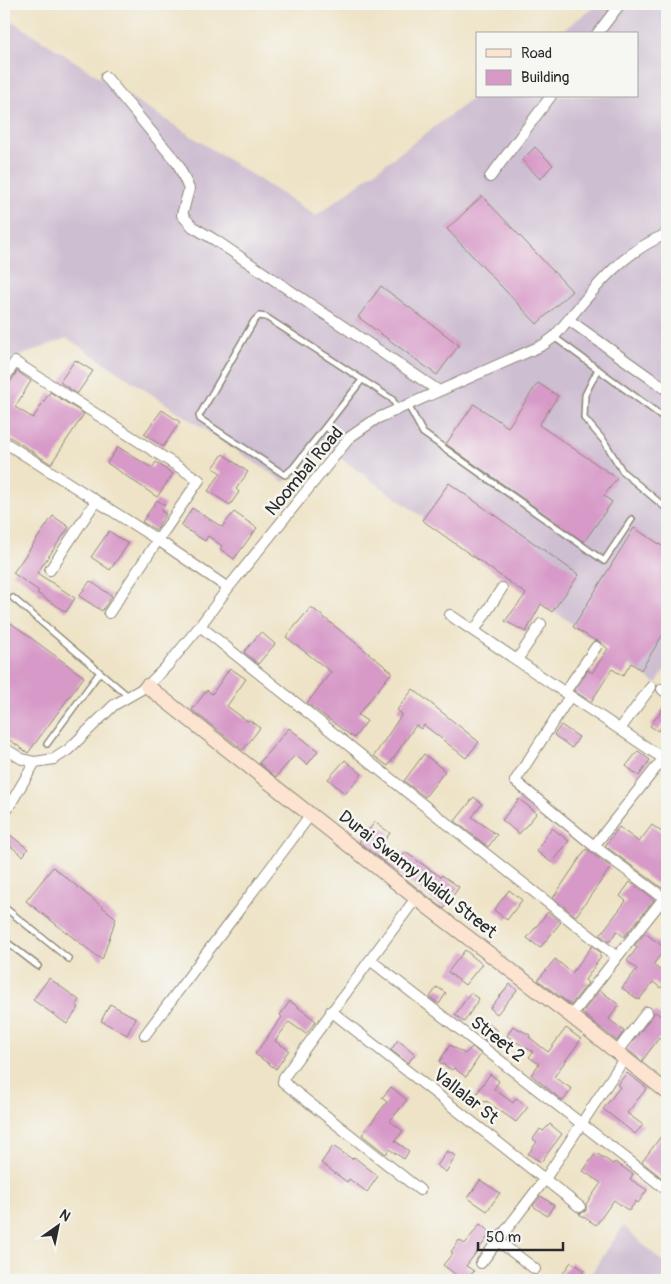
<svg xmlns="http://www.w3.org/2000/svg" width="671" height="1284" font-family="Pangolin,sans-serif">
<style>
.industrial{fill:#cebed1}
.building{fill:#d799c8}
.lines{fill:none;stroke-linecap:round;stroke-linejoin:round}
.lane-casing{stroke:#8c8778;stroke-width:8}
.street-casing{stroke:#8c8778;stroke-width:12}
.secondary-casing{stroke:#8c8778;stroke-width:16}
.lane{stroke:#fff;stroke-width:5}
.street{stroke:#fff;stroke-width:10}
.secondary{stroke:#fde4d1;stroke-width:14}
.labels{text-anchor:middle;stroke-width:5;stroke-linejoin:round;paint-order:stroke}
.street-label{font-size:18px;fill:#2b2b2b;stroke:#f6f6f2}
</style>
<rect width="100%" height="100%" fill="#f6f6f2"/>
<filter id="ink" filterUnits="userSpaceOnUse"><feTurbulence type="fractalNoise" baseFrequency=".02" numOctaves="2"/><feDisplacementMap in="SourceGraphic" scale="10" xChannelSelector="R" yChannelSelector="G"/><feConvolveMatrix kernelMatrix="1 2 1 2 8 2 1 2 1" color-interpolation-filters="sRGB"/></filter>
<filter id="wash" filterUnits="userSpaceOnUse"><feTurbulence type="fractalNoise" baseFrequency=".0096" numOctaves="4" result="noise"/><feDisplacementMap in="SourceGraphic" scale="20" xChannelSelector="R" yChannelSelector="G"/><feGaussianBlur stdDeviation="1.12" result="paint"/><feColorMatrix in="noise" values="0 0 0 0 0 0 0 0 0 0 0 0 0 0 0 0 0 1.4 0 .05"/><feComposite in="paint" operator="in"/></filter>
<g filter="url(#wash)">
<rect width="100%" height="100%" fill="#eee3c6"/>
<path class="industrial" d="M598,4H667V666L656,684L325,447L284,482L67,338L4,362V16L316,216L477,95V96H637V34H558Z
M623,1226L667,1266V1280H587Z"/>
<g id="blocks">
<path class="building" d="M535,147L553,165L540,179L522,160Z
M482,196L572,291L537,324L447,229Z
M381,286L459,345L437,375L358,317Z
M75,360L93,371L77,394L60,382Z
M17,371L31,381L15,407L33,418L50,392L84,414L51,464L4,433V387L10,383Z
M538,383L558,396L539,425L617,478L604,496L612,502L584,542L446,444L474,404L508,427Z
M162,410L180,422L163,447L144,434Z
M118,447L152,468L156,462L173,474L157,497L107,463Z
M223,454L248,472L236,489L239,492L230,505L208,491L221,473L213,468Z
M449,483L579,575L552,612L541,604L526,632L505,621L526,594L422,520Z
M157,500L165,505L161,511L166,514L156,530L142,522Z
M192,508L222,527L234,512L257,528L234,559L220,549L222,546L208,536L205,541L181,526Z
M53,516L69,527L37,573L75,598L66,612L37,593L39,591L13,573Z
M634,528L667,549V628L641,670L631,663L623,676L612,669L591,702L574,691L588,670L592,673L608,649L599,641L594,640L573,627Z
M109,531L128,544L110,570L91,557Z
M90,581L112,596L102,611L79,596Z
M311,607L392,672L358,715L367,721L354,738L307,703L331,672L286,637Z
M4,618L84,677L28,753L4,736Z
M261,632L275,644L258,664L244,652Z
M230,668L246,679L227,706L247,721L249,720L260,728L243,750L192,710L207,690L212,694Z
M413,689L479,742L466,758L424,725L421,729L416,725L388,766L374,756L402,714L397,710Z
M667,703V718L658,731L650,726Z
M561,725L579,737L572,748L554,735Z
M289,728L318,751L307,765L295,755L276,777L259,763Z
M638,751L650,760L639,776L626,766Z
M424,754L445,771L425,797L404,781Z
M345,760L362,774L345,794L328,779Z
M474,797L482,804L472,817L497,835L488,847L455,821Z
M519,799L537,813L519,834L502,820Z
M375,822L390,833L380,846L399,860L405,852L441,877L442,875L459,887L444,909L359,842Z
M652,825L666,835L663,838L667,841V856L662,863L667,867V881L662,888L605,846L619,827L639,842Z
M552,828L569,841L552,863L536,851Z
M8,833L28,849L23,856L4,841Z
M586,849L611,867L576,916L553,898Z
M53,867L116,918L102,960L26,901Z
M630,882L654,900L624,937L617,931L609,942L600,935L626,901L620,896Z
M509,890L522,900L507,920L494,910Z
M548,912L561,922L540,948L527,938Z
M645,933L665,948L653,965L667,975V980L661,988L653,982L639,1000L622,988L637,969L627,961L637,948L635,945Z
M592,946L601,953L599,955L601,957L585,980L588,983L571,1005L538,980L555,959L572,973Z
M465,950L482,964L465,985L448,972Z
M49,978L79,1000L76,1005L79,1007L67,1024L33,1000Z
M510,984L517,990L497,1014L490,1008Z
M437,987L446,993L439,1004L430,997Z
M600,990L619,1005L609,1019L624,1031L617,1041L582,1013Z
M470,993L479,999L464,1022L455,1015Z
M290,1001L316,1021L306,1034L289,1022L275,1041L289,1050L276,1069L255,1054L282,1017L280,1015Z
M110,1004L136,1018L127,1035L101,1021Z
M655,1012L667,1020V1044L659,1038L642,1061L627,1049Z
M488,1024L498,1031L489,1043L480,1036Z
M513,1026L530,1035L529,1037L548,1052L566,1028L581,1039L554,1077L572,1089L563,1101L531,1075L539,1064L529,1057L533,1052L507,1036Z
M398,1040L415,1054L408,1063L391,1050Z
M450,1045L465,1054L472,1047L481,1054L466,1077L454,1068L452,1070L439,1062Z
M627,1073L647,1088L627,1113L643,1125L635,1134L603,1109L620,1087L617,1085Z
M490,1074L499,1081L494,1089L513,1103L516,1098L528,1107L516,1122L486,1101L485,1102L475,1096Z
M391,1087L407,1100L390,1121L403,1131L395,1141L409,1151L404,1159L389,1149L386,1154L362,1135L387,1102L382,1098Z
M550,1124L562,1134L541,1162L528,1154L537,1142L533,1139L540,1129L543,1131Z
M667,1128V1182L642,1162Z
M333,1146L352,1159L354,1157L378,1176L367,1192L349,1179L347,1182L321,1163Z
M447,1151L456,1156L446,1172L437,1166Z
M596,1153L613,1164L615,1162L633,1174L630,1179L647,1190L638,1203L636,1201L629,1211L614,1200L596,1225L579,1214L586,1211V1204L601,1183L583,1171Z
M480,1180L500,1193L487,1211L468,1198Z
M541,1196L554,1205L547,1216L533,1206Z
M480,1224L491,1233L466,1266L474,1271L467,1280H463L443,1265L453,1253L451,1252L459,1240L465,1244Z
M571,1262L584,1270L577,1280H558Z"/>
</g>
</g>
<g filter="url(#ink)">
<use href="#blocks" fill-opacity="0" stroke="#8c8778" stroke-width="1"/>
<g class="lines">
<defs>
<path id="lane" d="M554,337L667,420
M598,369L585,395L584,418L604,441L623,472L667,509
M362,380L293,468L285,475L200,419L199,416L254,321L259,316L266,317L392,399L398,409
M408,405L423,433L604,561L632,519
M326,427L333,433
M293,468L301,474
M13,598L128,696
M47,744L100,672
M4,907L69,959
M4,940L38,966"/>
<path id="street" d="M597,34L620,4
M106,77L178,164L189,189L182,215L193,227L215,240L439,391
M490,177L551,96
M569,320L667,390
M4,379L15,362L199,480L158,540L228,588
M4,442L158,540L109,613
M50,570L96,501
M450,615L570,696
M200,626L407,792L617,957L571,1016
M474,631L502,588
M517,660L541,624
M662,689L667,693
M565,692L596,647
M620,729L651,687
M4,748L22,759L35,762L54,759L68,750L114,705L147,686L167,666L200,626L228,588L350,437L376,419L543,345L554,337C587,298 618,253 667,234
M4,815L35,762
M594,846L667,754
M416,898L370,960L667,1190
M617,957L664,898L594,846L515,781L570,696L667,761
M370,960L284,1077L283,1082L420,1190
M331,1011L580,1207
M145,1035L311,814
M616,1053L647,1012
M498,1241L535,1269
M481,1263L545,1179L624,1059"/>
<path id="secondary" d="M147,686L416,898L571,1016L667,1092"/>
</defs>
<use href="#lane" class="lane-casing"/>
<use href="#street" class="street-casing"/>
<use href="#secondary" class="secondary-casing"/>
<use href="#lane" class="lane"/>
<use href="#street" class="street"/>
<use href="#secondary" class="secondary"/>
</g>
</g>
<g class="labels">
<g class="street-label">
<text transform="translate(304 471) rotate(-50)" y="6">Noombal Road</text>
<text transform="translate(418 874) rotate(38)" y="6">Durai Swamy Naidu Street</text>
<text transform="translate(498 1039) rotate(38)" y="6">Street 2</text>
<text transform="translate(466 1096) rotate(38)" y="6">Vallalar St</text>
</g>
</g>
<rect width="671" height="1284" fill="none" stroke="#f6f6f2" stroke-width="20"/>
<rect x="476" y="32" width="162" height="65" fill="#f6f6f2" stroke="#a5a5a2"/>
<rect x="486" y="49" width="25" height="8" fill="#fde4d1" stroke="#a5a5a2"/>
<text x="521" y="58" font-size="15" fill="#2b2b2b">Road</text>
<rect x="486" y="70" width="25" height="15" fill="#d799c8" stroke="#a5a5a2"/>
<text x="521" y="82" font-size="15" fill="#2b2b2b">Building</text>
<g transform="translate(58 1226) rotate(33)" stroke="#f6f6f2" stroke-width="4" paint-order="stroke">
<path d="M0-4L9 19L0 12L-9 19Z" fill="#2b2b2b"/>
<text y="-8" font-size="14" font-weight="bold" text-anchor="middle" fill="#2b2b2b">N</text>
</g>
<path d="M478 1242v8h85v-8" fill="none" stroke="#2b2b2b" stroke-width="2.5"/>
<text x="486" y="1242" font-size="15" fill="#2b2b2b" stroke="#f6f6f2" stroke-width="4" paint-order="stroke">50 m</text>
</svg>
